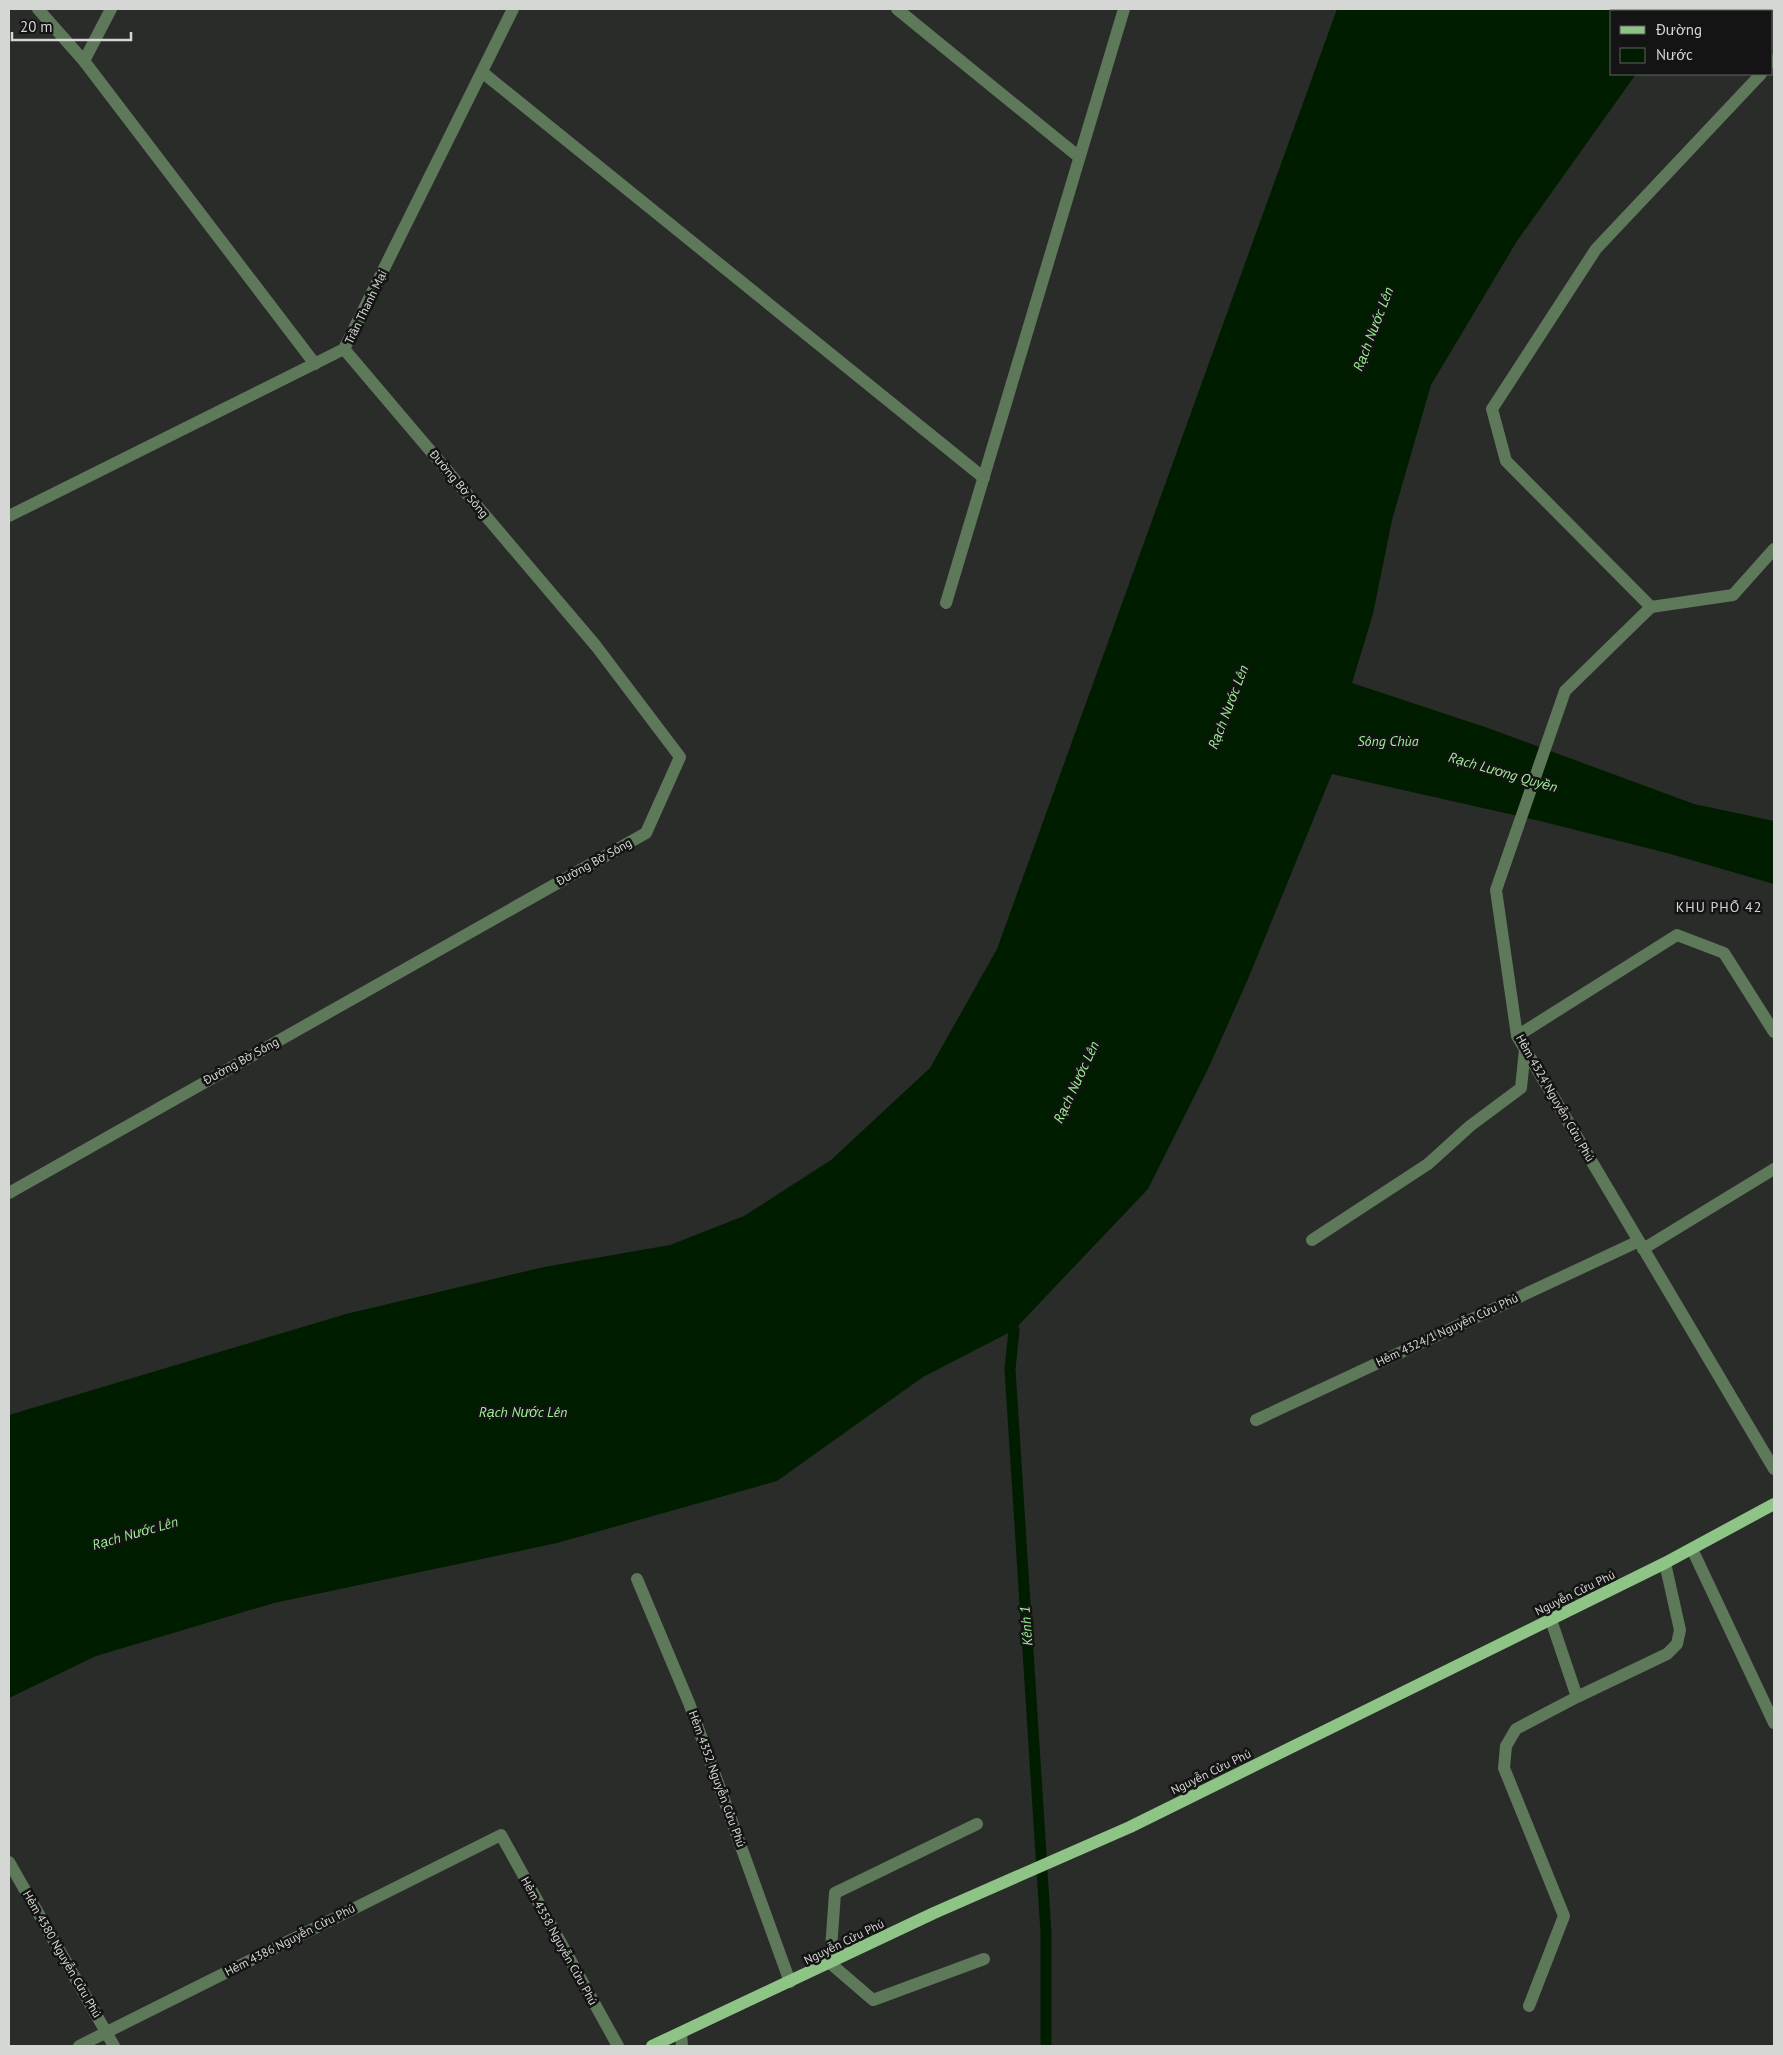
<svg xmlns="http://www.w3.org/2000/svg" width="1783" height="2055" font-family="'PT Sans',sans-serif">
<style>
.water{fill:#001d00}
.lines{fill:none;stroke-linecap:round;stroke-linejoin:round}
.stream{stroke:#001d00;stroke-width:11}
.minor{stroke:#5e785a;stroke-width:12}
.major{stroke:#8fc487;stroke-width:12}
.labels{text-anchor:middle;stroke-width:5;stroke-linejoin:round;paint-order:stroke}
.street-label{font-size:12px;fill:#d5d7d4;stroke:#131413}
.water-label{font-size:14px;font-style:italic;fill:#9df093;stroke:#131413}
.neighbourhood-label{font-size:14px;letter-spacing:1px;fill:#d5d7d4;stroke:#131413}
</style>
<rect width="100%" height="100%" fill="#292c29"/>
<path class="water" d="M1337,9H1675L1674,11H1612V74H1636L1517,241L1431,385L1392,520L1373,614L1352,683L1488,728L1694,804L1774,821V884L1667,853L1540,821L1332,774L1248,979L1208,1069L1148,1189L1014,1330L923,1377L777,1481L557,1543L274,1603L96,1656L9,1698V1415L346,1314L544,1267L670,1245L744,1216L831,1160L930,1068L997,949Z"/>
<g class="lines">
<path class="stream" d="M1009,1315L1014,1330L1010,1369L1046,1933V2046"/>
<path class="minor" d="M38,9L84,61L315,364
M897,9L1079,157
M84,61L111,9
M1772,62L1774,60
M482,72L984,478
M1761,74L1596,249L1492,409L1506,461L1651,607L1733,595L1774,549
M9,516L344,349L513,9
M946,603L1124,9
M1651,607L1565,691L1496,890L1515,1022L1517,1036L1525,1049L1774,1469
M1517,1036L1677,935L1724,953L1774,1032
M9,1193L646,833L680,757L596,646L344,349
M1312,1240L1428,1164L1470,1126L1521,1088L1525,1049
M1643,1249L1774,1169
M1256,1420L1639,1241
M1692,1549L1774,1723
M637,1579L689,1703L790,1982
M1551,1620L1577,1697
M977,1824L835,1893L830,1963L873,2000L984,1959
M9,1862L114,2046
M1529,2006L1564,1916L1504,1768L1506,1746L1516,1729L1577,1697L1667,1654L1677,1644L1680,1630L1665,1563
M681,2033L682,2046
M79,2046L501,1835L618,2046"/>
<path class="major" d="M652,2046L934,1913L1130,1827L1665,1563L1774,1504"/>
</g>
<g class="labels">
<g class="street-label">
<text transform="translate(366 307) rotate(-64)" y="4">Trần Thanh Mại</text>
<text transform="translate(459 484) rotate(50)" y="4">Đường Bờ Sông</text>
<text transform="translate(594 862) rotate(-29)" y="4">Đường Bờ Sông</text>
<text transform="translate(241 1061) rotate(-29)" y="4">Đường Bờ Sông</text>
<text transform="translate(1555 1098) rotate(60)" y="4">Hẻm 4324 Nguyễn Cửu Phú</text>
<text transform="translate(1447 1330) rotate(-25)" y="4">Hẻm 4324/1 Nguyễn Cửu Phú</text>
<text transform="translate(1575 1593) rotate(-26)" y="4">Nguyễn Cửu Phú</text>
<text transform="translate(1211 1772) rotate(-26)" y="4">Nguyễn Cửu Phú</text>
<text transform="translate(717 1779) rotate(70)" y="4">Hẻm 4352 Nguyễn Cửu Phú</text>
<text transform="translate(290 1940) rotate(-27)" y="4">Hẻm 4386 Nguyễn Cửu Phú</text>
<text transform="translate(559 1941) rotate(61)" y="4">Hẻm 4358 Nguyễn Cửu Phú</text>
<text transform="translate(844 1942) rotate(-26)" y="4">Nguyễn Cửu Phú</text>
<text transform="translate(62 1954) rotate(60)" y="4">Hẻm 4380 Nguyễn Cửu Phú</text>
</g>
<g class="water-label">
<text transform="translate(1373 329) rotate(-69)" y="5">Rạch Nước Lên</text>
<text transform="translate(1228 707) rotate(-69)" y="5">Rạch Nước Lên</text>
<text x="1388" y="746">Sông Chùa</text>
<text transform="translate(1503 772) rotate(16)" y="5">Rạch Lương Quyền</text>
<text transform="translate(1076 1082) rotate(-65)" y="5">Rạch Nước Lên</text>
<text x="523" y="1417">Rạch Nước Lên</text>
<text transform="translate(135 1533) rotate(-16)" y="5">Rạch Nước Lên</text>
<text transform="translate(1026 1626) rotate(-94)" y="5">Kênh 1</text>
</g>
<g class="neighbourhood-label">
<text x="1719" y="912">KHU PHỐ 42</text>
</g>
</g>
<rect width="1783" height="2055" fill="none" stroke="#d5d7d4" stroke-width="20"/>
<rect x="1610" y="10" width="162" height="65" fill="#131413" stroke="#616260"/>
<rect x="1620" y="26" width="25" height="8" fill="#8fc487" stroke="#616260"/>
<text x="1656" y="35" font-size="15" fill="#d5d7d4">Đường</text>
<rect x="1620" y="48" width="25" height="15" fill="#001d00" stroke="#616260"/>
<text x="1656" y="60" font-size="15" fill="#d5d7d4">Nước</text>
<path d="M12 32v8h119v-8" fill="none" stroke="#d5d7d4" stroke-width="2.5"/>
<text x="20" y="32" font-size="15" fill="#d5d7d4" stroke="#131413" stroke-width="4" paint-order="stroke">20 m</text>
</svg>
